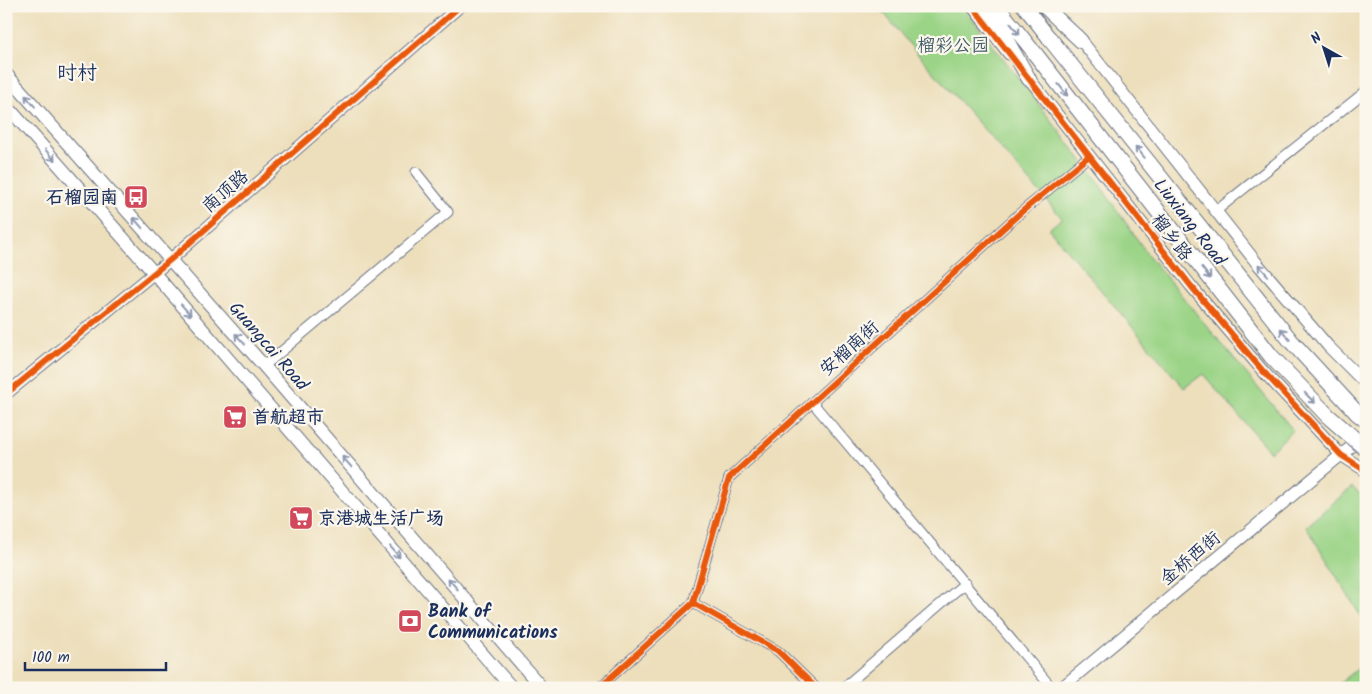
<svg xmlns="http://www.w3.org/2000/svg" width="1372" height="694" font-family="Kalam,'LXGW WenKai TC',sans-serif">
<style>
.green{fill:#9bd487;stroke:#5b8272}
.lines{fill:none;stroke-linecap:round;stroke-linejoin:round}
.minor-casing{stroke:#646d7f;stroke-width:11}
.tertiary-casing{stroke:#646d7f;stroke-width:13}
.secondary-casing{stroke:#646d7f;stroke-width:14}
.primary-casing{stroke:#646d7f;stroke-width:16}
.trunk-casing{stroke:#646d7f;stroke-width:17}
.minor{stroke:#fff;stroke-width:9}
.tertiary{stroke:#fff;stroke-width:11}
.secondary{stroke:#fff;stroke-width:12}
.primary{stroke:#fff;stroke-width:14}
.trunk{stroke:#fff;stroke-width:15}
.trunk-bridge-casing{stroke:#646d7f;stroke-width:17;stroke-linecap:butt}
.trunk-bridge{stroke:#fff;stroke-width:15}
.cycleway-casing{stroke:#fbf7ec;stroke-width:9}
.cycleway{stroke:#e8590c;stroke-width:6}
.oneway{stroke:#8d97ae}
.labels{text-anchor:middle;stroke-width:4.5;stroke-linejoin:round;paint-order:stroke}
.park-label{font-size:18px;fill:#3b5868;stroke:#fbf7ec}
.street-label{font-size:18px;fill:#1b2f5e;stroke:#fbf7ec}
.poi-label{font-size:18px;font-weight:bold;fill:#1b2f5e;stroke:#fbf7ec;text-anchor:start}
.quarter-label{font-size:20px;fill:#1b2f5e;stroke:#fbf7ec}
</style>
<rect width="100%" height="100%" fill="#fbf7ec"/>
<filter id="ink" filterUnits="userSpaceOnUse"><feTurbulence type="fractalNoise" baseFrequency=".02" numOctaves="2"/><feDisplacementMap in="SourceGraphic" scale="10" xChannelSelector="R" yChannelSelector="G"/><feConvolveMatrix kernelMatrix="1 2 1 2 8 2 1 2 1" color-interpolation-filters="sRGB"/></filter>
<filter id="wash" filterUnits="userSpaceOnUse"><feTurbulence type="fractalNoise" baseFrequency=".0096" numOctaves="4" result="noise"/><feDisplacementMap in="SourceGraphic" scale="20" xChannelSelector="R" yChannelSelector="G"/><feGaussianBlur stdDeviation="1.12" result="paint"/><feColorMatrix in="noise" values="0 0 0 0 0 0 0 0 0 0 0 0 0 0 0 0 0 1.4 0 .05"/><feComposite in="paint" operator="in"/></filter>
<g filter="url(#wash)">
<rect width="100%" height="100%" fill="#eddfbc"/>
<path class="green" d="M878,6H962L985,35L1093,175L1148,255L1293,430L1270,452L1203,374L1184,388L1049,229L1062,218L915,51Z
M1352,487L1366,499V625L1306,526Z
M1366,662V688H1334Z"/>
</g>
<g filter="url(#ink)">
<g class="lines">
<defs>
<path id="minor" d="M1216,211L1366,91
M264,366L448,212L416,172
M812,402L1052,688
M693,603L729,478L1019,214L1089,156
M599,688L693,603L778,651L816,688
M843,688L965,583"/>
<path id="tertiary" d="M972,6L1009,54
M1077,35L1256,262L1328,346L1366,384
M1024,72L1191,286L1262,370L1341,455L1366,471
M6,394L170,260L460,6
M1061,688L1341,455L1366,435"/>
<path id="secondary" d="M6,74L264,366L542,688
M6,105L154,273L512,688"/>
<path id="primary" d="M987,6L1029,79
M997,6L1033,51
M1024,6L1050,39
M1044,6L1081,41"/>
<path id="trunk" d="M1050,39L1291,341L1357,413L1366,420"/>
</defs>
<use href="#minor" class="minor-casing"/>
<use href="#tertiary" class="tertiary-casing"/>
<use href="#secondary" class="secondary-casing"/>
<use href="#primary" class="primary-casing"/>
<use href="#trunk" class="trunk-casing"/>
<use href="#minor" class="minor"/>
<use href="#tertiary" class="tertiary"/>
<use href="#secondary" class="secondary"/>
<use href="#primary" class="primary"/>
<use href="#trunk" class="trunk"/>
<defs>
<path id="trunk-bridge" d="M1033,51L1271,356L1328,416L1366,449"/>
</defs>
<use href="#trunk-bridge" class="trunk-bridge-casing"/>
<use href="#trunk-bridge" class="trunk-bridge"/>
<defs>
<path id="cycleway" d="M972,6L1191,286L1262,370L1341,455L1366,471
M6,394L170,260L460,6
M693,603L729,478L1019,214L1089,156
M599,688L693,603L778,651L816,688"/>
</defs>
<use href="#cycleway" class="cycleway-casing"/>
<use href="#cycleway" class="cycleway"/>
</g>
<defs><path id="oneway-shaft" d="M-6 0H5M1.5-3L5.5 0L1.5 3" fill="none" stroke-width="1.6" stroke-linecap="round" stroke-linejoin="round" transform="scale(1.25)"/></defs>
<g class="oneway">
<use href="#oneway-shaft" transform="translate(1015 29) rotate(51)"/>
<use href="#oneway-shaft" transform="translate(1063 90) rotate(52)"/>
<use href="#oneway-shaft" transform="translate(30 101) rotate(-131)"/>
<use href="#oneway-shaft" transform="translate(1140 152) rotate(-129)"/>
<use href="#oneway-shaft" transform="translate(50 155) rotate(49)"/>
<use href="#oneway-shaft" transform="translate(138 223) rotate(-131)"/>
<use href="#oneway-shaft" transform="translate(1263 270) rotate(-131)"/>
<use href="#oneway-shaft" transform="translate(1206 273) rotate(52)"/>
<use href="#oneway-shaft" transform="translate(186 310) rotate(49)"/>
<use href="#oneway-shaft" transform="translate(1285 334) rotate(-129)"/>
<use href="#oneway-shaft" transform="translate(240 339) rotate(-132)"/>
<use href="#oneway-shaft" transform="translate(1310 398) rotate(45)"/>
<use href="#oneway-shaft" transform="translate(347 462) rotate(-131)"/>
<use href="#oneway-shaft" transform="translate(395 552) rotate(49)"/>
<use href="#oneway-shaft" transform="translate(453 584) rotate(-131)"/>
</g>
</g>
<defs>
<symbol id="bus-square" viewBox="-11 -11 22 22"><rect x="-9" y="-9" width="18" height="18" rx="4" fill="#d1495b" stroke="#fbf7ec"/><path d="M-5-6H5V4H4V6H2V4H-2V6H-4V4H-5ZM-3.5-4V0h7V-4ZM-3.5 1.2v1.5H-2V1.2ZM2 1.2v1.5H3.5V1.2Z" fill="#fff"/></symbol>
<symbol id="supermarket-square" viewBox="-11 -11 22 22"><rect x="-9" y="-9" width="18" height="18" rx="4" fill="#d1495b" stroke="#fbf7ec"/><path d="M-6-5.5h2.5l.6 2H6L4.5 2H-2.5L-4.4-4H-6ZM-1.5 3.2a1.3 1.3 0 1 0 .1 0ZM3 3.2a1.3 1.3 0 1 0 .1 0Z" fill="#fff"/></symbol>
<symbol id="bank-square" viewBox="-11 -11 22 22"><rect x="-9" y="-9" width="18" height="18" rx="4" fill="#d1495b" stroke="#fbf7ec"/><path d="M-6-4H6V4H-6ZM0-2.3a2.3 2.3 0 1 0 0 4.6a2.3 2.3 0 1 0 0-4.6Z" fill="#fff"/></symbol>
</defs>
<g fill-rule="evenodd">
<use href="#bus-square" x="122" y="183" width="28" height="28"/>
<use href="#supermarket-square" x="221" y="403" width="28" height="28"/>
<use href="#supermarket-square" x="287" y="504" width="28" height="28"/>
<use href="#bank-square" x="396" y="607" width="28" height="28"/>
</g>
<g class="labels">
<g class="park-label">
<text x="953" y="51">榴彩公园</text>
</g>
<g class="street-label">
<text transform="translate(225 191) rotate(-41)" y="6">南顶路</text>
<text transform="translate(1190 222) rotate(52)" y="6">Liuxiang Road</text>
<text transform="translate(1172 237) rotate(52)" y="6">榴乡路</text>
<text transform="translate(269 346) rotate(49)" y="6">Guangcai Road</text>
<text transform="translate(849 348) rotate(-42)" y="6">安榴南街</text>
<text transform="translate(1190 558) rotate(-40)" y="6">金桥西街</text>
</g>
<g class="poi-label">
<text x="118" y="203" text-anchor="end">石榴园南</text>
<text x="252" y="423">首航超市</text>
<text x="318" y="524">京港城生活广场</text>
<text x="428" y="617">Bank of<tspan x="428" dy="21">Communications</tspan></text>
</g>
<g class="quarter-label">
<text x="77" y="79">时村</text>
</g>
</g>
<rect width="1372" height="694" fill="none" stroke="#fbf7ec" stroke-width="25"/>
<g transform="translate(1324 48) rotate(321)" stroke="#fbf7ec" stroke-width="4" paint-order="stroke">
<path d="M0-4L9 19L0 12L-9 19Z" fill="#1b2f5e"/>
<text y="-8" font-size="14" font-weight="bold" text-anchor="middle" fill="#1b2f5e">N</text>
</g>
<path d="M25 662v8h141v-8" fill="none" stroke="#1b2f5e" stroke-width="2.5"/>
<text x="32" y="662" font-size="15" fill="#1b2f5e" stroke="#fbf7ec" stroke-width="4" paint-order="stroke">100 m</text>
</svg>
